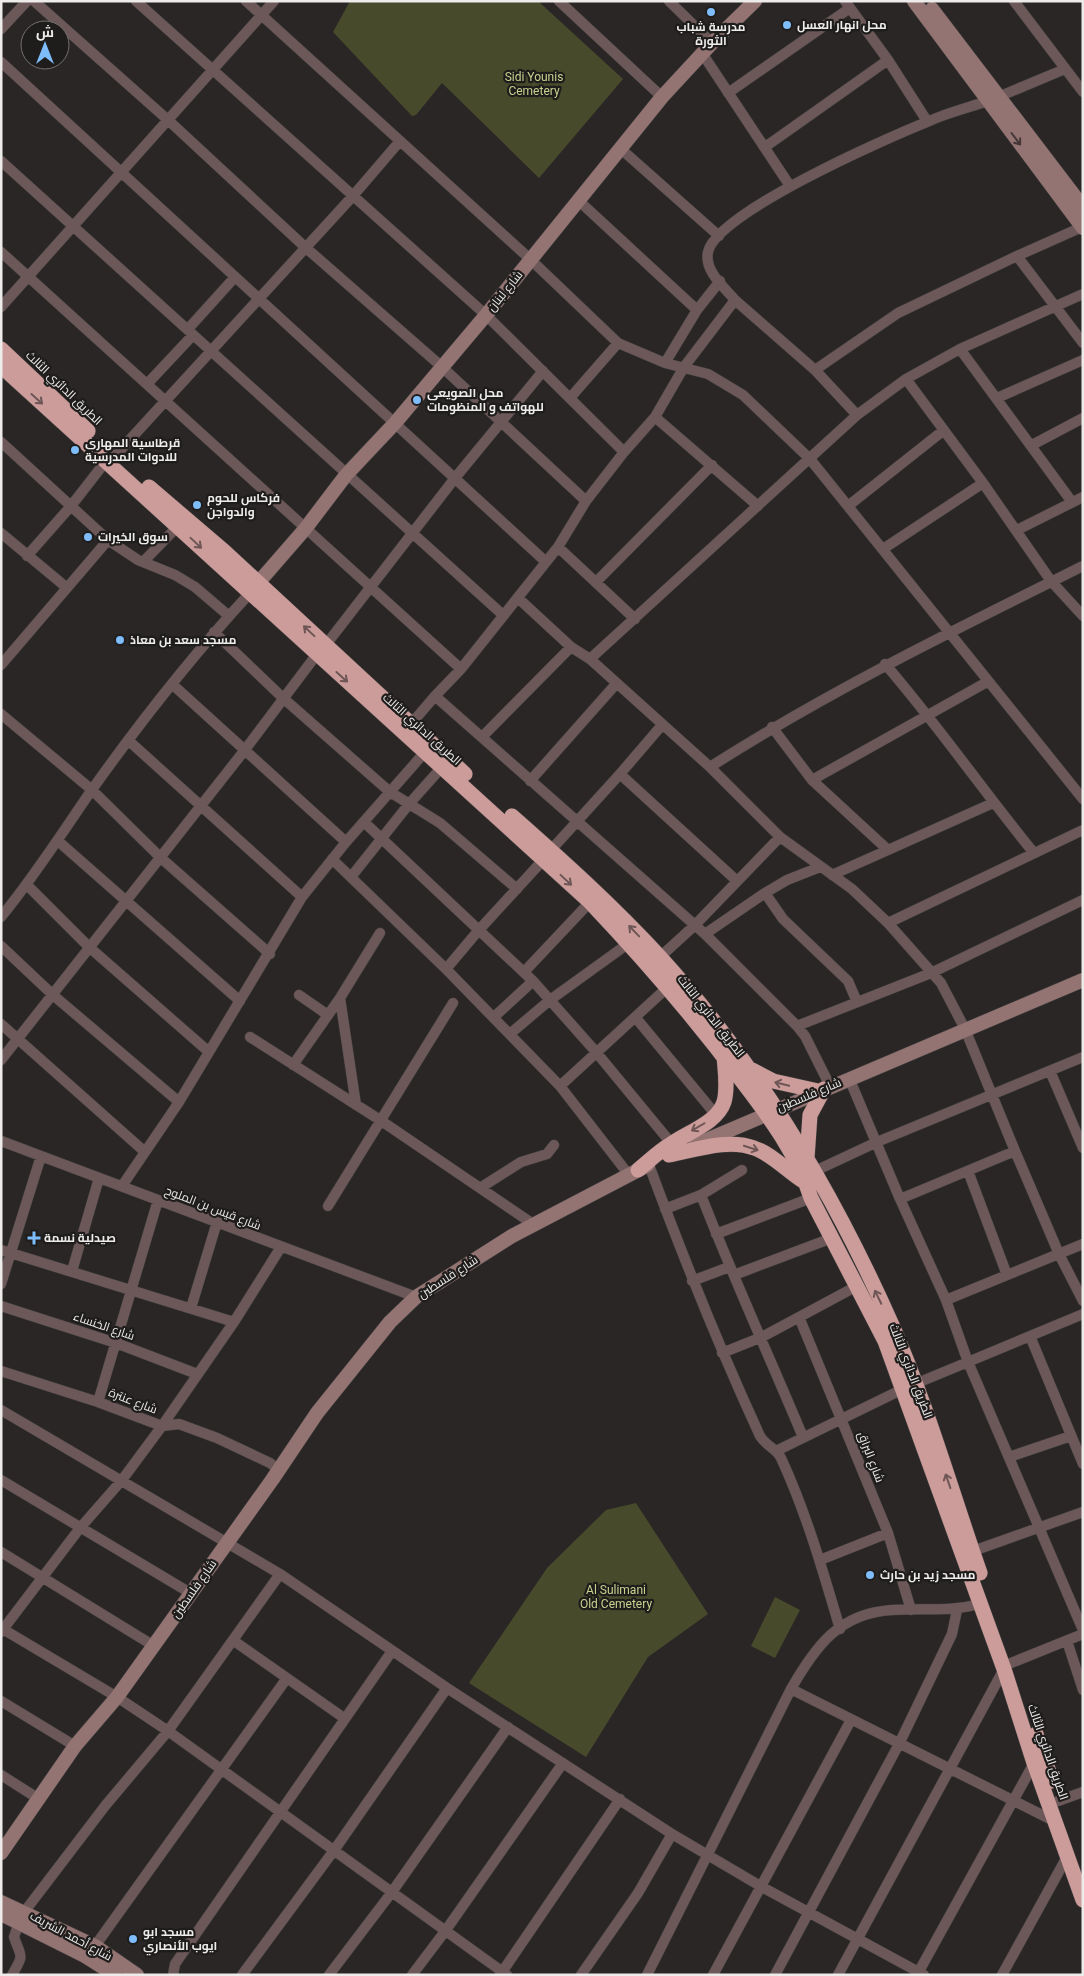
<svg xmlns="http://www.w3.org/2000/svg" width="1084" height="1976" font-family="Roboto,Cairo,sans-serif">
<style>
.green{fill:#474b2c}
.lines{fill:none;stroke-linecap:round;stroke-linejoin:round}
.street-casing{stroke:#444241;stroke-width:11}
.secondary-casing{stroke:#444241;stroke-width:15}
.highway-casing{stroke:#444241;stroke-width:16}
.street{stroke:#6c5858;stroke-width:10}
.secondary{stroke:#937472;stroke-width:14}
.highway{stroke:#cc9c9a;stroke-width:15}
.oneway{stroke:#423736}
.oneway2{stroke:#6d5655}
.poi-dot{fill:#7fbdfa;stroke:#1f1d1c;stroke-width:2}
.labels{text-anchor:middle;stroke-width:4.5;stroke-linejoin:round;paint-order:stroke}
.poi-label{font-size:12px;font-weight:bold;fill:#edeceb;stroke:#1f1d1c;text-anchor:start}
.park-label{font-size:12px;fill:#c9d28f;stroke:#1f1d1c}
.street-label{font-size:12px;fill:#edeceb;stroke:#1f1d1c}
</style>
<rect width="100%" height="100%" fill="#292625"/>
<path class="green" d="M350,1H538L623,79L539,178L442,83L416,115L412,116L333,32Z
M636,1503L708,1614L648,1657L586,1757L469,1683L547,1568L606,1510Z
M775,1597L800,1610L775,1658L751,1646Z"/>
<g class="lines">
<defs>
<path id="street" d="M34,1L168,120L305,247L441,366L586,501
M136,1L486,315L624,452
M246,1L530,259L618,343L665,363L708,374L743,395L810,459L1083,799
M559,1L662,97
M669,1L712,43
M845,1L888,60L927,121
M1014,1L1083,92
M1,29L27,1
M702,53L790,186
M1,62L546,562
M728,93L850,8
M998,97L1065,69
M765,147L888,60
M621,149L719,236
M1,161L503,615
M579,201L697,310L665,363
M1,252L461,669
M1017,256L1083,343
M735,300C724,287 704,271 708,252C716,213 887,138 927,122C946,113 967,108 988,101
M1,307L274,1
M697,310L720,281
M188,329L235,277
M960,349L1072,502
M815,370L898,313L1017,256L1082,227
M906,379L983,483L1051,581L1083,616
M148,383L193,335
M570,398L618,343
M997,398L1083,360
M655,417L758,506
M1,442L108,540L138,560L175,575L195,587L229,616
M1032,445L1083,418
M114,457L352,197L400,141
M848,506L944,430
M1017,530L1083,497
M1,533L66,587
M558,547L635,619
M883,549L983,483
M27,556L71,506L106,461
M143,562L178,526
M597,581L712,465
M518,598L571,647L590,659L710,767L780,837L852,889L888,923L941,983L965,1029L1015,1151L1059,1254L1083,1301
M214,632L283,698L390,792L440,823L517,889
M325,646L455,478L543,371
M590,659L857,415L906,379L960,349L1083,294
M885,664C938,725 983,791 1034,853
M1,665L108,540
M172,684L346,842
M1,714L92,790L161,858L270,954
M411,724L435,696
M772,727L812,780L888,850
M482,737L571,647
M129,741L302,897
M710,767C829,691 956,629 1083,566
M620,774L662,725
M812,780L987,682
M530,781L616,684
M364,822L533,981L596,1052L671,1143
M58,841L240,1001
M551,850L620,774L737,881
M332,859L446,969L560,1086L629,1175
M832,875L993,803
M351,877L409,804L442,767
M27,885L89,947L209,1052
M765,893L787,880L820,867
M1,917C34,877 62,833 91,791C140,722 193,655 250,593
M888,923L1083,830
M705,934L765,893L783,919L848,981L857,1002
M1,946L53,995L179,1102
M660,957L694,926L780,837
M446,969L478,931L544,859
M524,972L590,902
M299,995L328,1015
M340,998L356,1105
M494,1017L533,981
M636,1018L716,1115
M1,1024L145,1152
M797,1026L931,973L1083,900
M511,1033L550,1000L629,943
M250,1037L380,1120L533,1224
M1,1060L244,751L317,654
M293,1065L340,998L380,933
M1050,1071L1083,1148
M849,1078L900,1199L946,1300L968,1362L1083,1630
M560,1086L669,986
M830,1086L805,1036L797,1026L705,934L435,696L461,669L558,547L586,501L624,452L655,417L684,367L735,300L815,370L857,415
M1,1141L416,1297
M649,1165C683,1257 719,1347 760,1436C766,1446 777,1449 781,1458C806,1512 823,1571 840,1629
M815,1171L877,1142L1083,1057
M968,1171L1007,1275
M122,1186L179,1102L302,897L346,842L425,752
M480,1188L521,1162L547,1154L554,1145
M701,1195L742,1170
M900,1199L1015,1151
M328,1206L453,1003
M665,1209L701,1195C733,1277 769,1356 803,1437
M716,1234L811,1198
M1,1250L234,1322
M72,1271L99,1178
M734,1275L832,1238
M692,1281L729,1267
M1,1284L41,1156
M946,1300L1083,1244
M1,1306L116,1343L197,1374
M191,1308L217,1222
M799,1317L888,1533L911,1610
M1030,1336L1083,1464
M722,1353L762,1337L857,1286
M1,1371L98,1402L162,1426L179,1424L217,1438L270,1463L279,1470
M915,1384L1083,1314
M98,1402L158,1200
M1,1410L280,1574L447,1688L672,1834L762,1887L924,1975
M776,1451L903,1389
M1009,1457L1071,1436
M1,1480L192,1594
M973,1551L1083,1512
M1,1552L154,1646
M820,1560L888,1533
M1,1628L117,1697L168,1731L507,1975
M1,1632L80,1528L122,1480L162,1426L234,1322L281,1247
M234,1641L344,1718
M1067,1641L1083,1690
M1011,1663L1083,1634
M791,1689L1056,1822
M1,1701L75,1746
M1,1775L39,1799
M1058,1801L1083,1792
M25,1911L105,1806L168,1731L280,1574
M95,1946L287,1678
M12,1975C25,1953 21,1958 14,1937L19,1922
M173,1975L175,1964L392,1651
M242,1975L335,1849L447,1688
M329,1975L392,1892L508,1727
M412,1975L446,1930L563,1763
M500,1975L620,1799
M581,1975L638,1893L672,1834
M647,1975L791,1689C815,1647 839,1613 892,1610C924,1608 949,1612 980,1604
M713,1975L851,1720
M775,1975L899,1744L952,1634L957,1610
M838,1975L1004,1669
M917,1975L1034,1763
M1002,1975L1068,1855"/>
<path id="secondary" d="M914,1L1083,228
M932,9L1083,207
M252,590L305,529L346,475L395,423L486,315L662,97L712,43L755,1
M695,1145L1083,980
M1,1853L75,1746L117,1697L272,1480L317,1413L390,1322L416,1297L512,1236L648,1165
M1,1902L95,1946L137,1975
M1,1914L85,1956L115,1975"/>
<path id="highway" d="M1,349L88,431
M1,366L590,902C644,959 695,1018 742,1081C769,1116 798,1156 811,1198L885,1341L1004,1669L1034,1763L1083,1900
M149,487L225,552L465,774
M512,816C563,861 614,907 660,957C758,1065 833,1192 892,1325C927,1405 951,1490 980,1573
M752,1070L773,1081L818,1091
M669,1155C695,1150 728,1138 754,1148C772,1154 787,1171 803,1181
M807,1158L810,1115L824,1089
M638,1170C649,1161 659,1151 671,1144C688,1132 717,1123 724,1102C728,1088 725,1070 724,1056
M1036,1734L1052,1781"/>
</defs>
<use href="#street" class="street-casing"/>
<use href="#secondary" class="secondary-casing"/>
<use href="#highway" class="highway-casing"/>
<use href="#street" class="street"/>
<use href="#secondary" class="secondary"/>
<use href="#highway" class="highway"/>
</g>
<defs><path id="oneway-shaft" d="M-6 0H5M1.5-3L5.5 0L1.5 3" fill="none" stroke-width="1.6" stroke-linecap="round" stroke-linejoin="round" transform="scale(1.25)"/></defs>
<use class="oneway" href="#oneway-shaft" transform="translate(1016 139) rotate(53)"/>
<g class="oneway2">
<use href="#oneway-shaft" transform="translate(37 399) rotate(42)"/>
<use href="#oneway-shaft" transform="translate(196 543) rotate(43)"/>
<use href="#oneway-shaft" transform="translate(309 631) rotate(-137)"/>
<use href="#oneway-shaft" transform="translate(342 677) rotate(42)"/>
<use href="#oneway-shaft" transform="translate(566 880) rotate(43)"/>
<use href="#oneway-shaft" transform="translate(634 931) rotate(-134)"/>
<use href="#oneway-shaft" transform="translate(782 1084) rotate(-166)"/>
<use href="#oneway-shaft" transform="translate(698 1127) rotate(150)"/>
<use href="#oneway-shaft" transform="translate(751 1148) rotate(18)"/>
<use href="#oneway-shaft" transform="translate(878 1297) rotate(-116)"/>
<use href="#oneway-shaft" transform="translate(948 1481) rotate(-109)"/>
</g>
<g class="poi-dot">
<circle cx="711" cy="12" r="5"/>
<circle cx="787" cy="25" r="5"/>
<circle cx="417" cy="400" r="5"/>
<circle cx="75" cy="450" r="5"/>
<circle cx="197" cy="505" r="5"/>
<circle cx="88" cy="537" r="5"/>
<circle cx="120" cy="640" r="5"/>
<path d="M31.5 1230.5h5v5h5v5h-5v5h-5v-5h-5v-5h5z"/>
<circle cx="870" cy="1575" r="5"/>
<circle cx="133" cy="1939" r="5"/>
</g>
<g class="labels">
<g class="poi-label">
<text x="797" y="29">محل انهار العسل</text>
<text x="711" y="31" text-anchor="middle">مدرسة شباب<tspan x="711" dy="14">الثورة</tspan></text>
<text x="427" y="397">محل الصويعي<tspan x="427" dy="14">للهواتف و المنظومات</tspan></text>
<text x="85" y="447">قرطاسية المهاري<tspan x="85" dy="14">للادوات المدرسية</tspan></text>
<text x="207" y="502">فركاس للحوم<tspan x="207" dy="14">والدواجن</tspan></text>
<text x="98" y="541">سوق الخيرات</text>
<text x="130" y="644">مسجد سعد بن معاذ</text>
<text x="44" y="1242">صيدلية نسمة</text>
<text x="880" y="1579">مسجد زيد بن حارث</text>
<text x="143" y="1936">مسجد ابو<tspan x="143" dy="14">ايوب الأنصاري</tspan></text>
</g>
<g class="park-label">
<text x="534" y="81">Sidi Younis<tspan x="534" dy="14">Cemetery</tspan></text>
<text x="616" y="1594">Al Sulimani<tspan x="616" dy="14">Old Cemetery</tspan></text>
</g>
<g class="street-label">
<text transform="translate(505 291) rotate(-51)" y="4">شارع لبنان</text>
<text transform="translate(64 388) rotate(44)" y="4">الطريق الدائري الثالث</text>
<text transform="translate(422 729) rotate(42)" y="4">الطريق الدائري الثالث</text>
<text transform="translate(711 1016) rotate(52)" y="4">الطريق الدائري الثالث</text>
<text transform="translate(809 1095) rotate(-23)" y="4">شارع فلسطين</text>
<text transform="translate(213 1208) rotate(21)" y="4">شارع قيس بن الملوح</text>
<text transform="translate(448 1277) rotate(-33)" y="4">شارع فلسطين</text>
<text transform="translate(104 1326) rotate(19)" y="4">شارع الخنساء</text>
<text transform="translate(911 1371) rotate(69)" y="4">الطريق الدائري الثالث</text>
<text transform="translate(133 1401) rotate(21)" y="4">شارع عنترة</text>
<text transform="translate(871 1457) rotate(69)" y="4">شارع البراق</text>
<text transform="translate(194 1589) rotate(-55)" y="4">شارع فلسطين</text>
<text transform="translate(1048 1752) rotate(71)" y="4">الطريق الدائري الثالث</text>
<text transform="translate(71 1936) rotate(28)" y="4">شارع أحمد الشريف</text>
</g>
</g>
<rect width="1084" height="1976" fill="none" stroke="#edeceb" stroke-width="5"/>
<g transform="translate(45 45)"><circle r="24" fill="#1f1d1c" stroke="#71706f"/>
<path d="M0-4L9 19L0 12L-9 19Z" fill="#7fbdfa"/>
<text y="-8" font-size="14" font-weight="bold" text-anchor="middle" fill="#edeceb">ش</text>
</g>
</svg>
